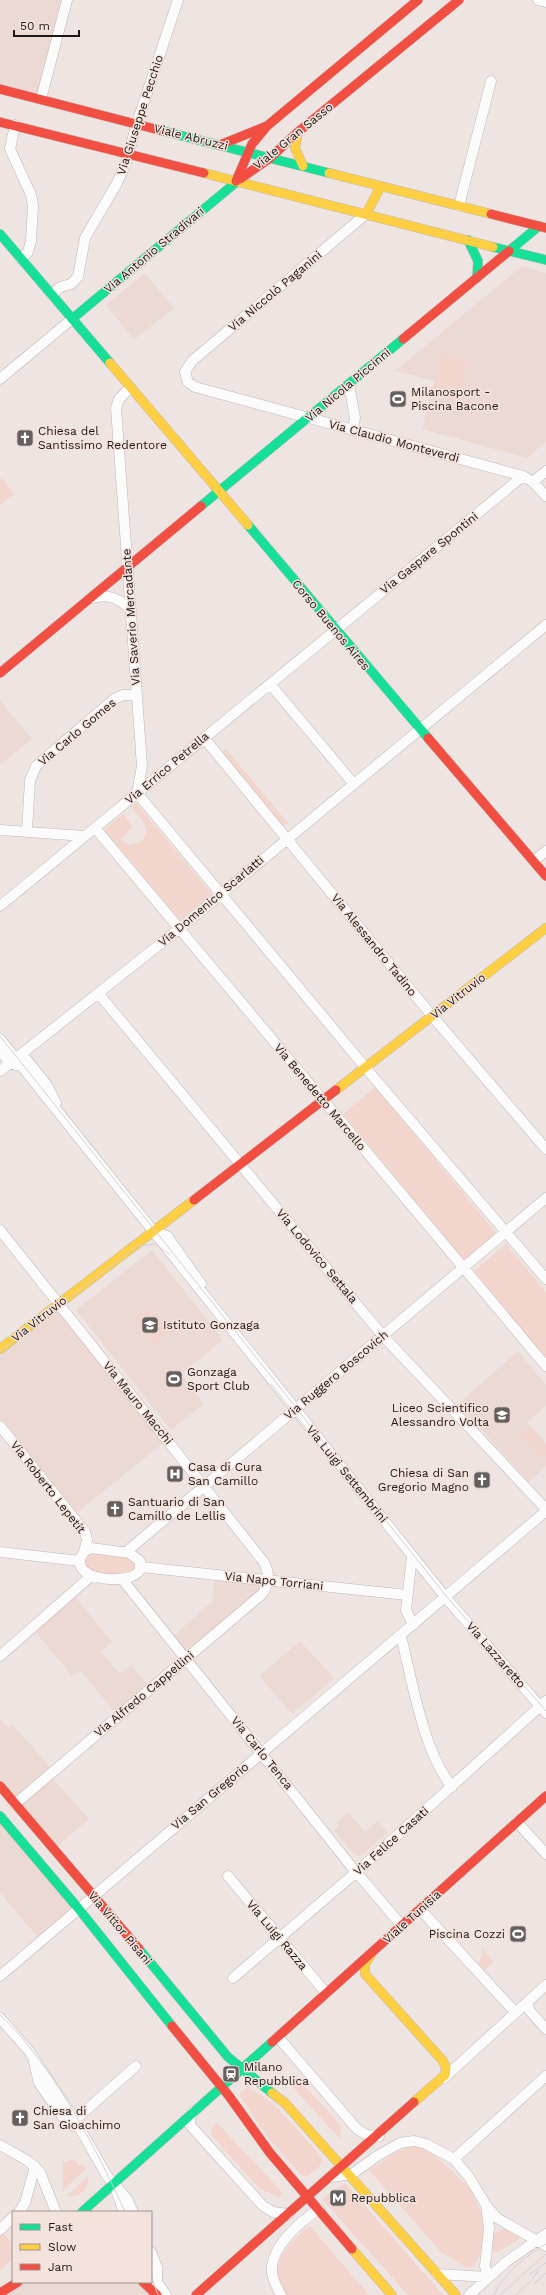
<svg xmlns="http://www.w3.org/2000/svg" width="546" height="2295" font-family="'Work Sans',sans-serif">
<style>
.built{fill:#ecd9d4}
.green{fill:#f2d5cc}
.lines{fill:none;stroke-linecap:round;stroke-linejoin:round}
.street-casing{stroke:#beb6b4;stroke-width:11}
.fast-casing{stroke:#beb6b4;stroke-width:10}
.slow-casing{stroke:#beb6b4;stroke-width:10}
.jam-casing{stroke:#beb6b4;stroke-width:10}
.street{stroke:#fcfbfb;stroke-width:10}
.fast{stroke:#16e098;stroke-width:9}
.slow{stroke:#ffcf43;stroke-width:9}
.jam{stroke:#f24e42;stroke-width:9}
.tram{stroke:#d4d1d0;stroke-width:1}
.labels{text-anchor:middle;stroke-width:3;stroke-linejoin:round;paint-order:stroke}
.street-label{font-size:12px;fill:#1d1715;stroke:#f4e2dc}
.poi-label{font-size:12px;fill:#1d1715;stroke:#f4e2dc;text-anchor:start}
</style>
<rect width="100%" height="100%" fill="#eee5e2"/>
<path class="built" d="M0,0H65L40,97L0,87Z
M522,266L546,273V442L527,458L422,429L434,381L395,371Z
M145,273L174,308L134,340L106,305Z
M0,700L32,739L0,765Z
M152,1250L223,1340L181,1374L204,1404L171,1430L76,1310Z
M58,1305L167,1440L73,1516L0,1425V1350Z
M518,1351L546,1385V1406L527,1422L546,1443V1466L529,1482L458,1404Z
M215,1575L267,1581L260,1595L187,1657L171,1638L208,1605L212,1604Z
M73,1594L112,1642L101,1652L120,1674L131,1665L150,1688L117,1715L80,1670L72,1676L33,1629Z
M300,1641L334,1678L292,1714L259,1676Z
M0,1718L8,1728L13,1725L47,1763L52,1771L49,1774L89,1819L54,1849L0,1785Z
M348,1812L365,1832L377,1821L388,1833L360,1856L355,1855L334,1830L339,1827L336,1823Z
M0,1817L75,1910L40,1940L0,1893Z
M20,2282H141L157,2295H0Z"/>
<path class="green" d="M442,354L467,361L456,399L432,392Z
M2,478L14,494L0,505V480Z
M226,749L288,823L281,828L221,753Z
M136,803L212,894L180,920L104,830L123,814L133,827L120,839L129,845L142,841C152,828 140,818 131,807Z
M375,1087L496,1233L464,1260L343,1114Z
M506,1244L546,1292V1358L474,1271Z
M147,1309L153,1317L140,1327L134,1319Z
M155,1318L167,1332L153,1344L141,1329Z
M530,1427L546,1445L545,1460L522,1435Z
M90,1553L125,1556L135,1563V1569L127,1576L96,1573L88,1570L85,1561Z
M482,1948L494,1962L484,1971L478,1964L482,1956Z
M299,2080L337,2121L341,2128L340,2139L292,2086Z
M247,2087L273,2103L321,2156L322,2164L307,2177L300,2174L266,2135L241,2097L240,2093Z
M217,2123L283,2193L279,2197L260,2189L211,2135L212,2128Z
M413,2146L423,2148L435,2156L470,2188L482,2215L484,2239L481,2253L474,2266L466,2268L440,2251L369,2170L398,2151Z
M70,2160L76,2161L79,2166L82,2164L86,2169L63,2190V2162Z
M88,2176C89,2189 80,2198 67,2196Z
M344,2184H346L443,2295H408L322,2199Z
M310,2226L369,2295H286C283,2289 278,2281 278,2274C277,2254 295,2237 310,2226Z
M504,2229L519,2236V2239L496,2253L493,2252V2234Z
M3,2232L13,2244V2259L0,2271V2235Z"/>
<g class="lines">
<defs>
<path id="street" d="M538,0L546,2
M41,99L67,0
M15,125L10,149L31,195L33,205L31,241L28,252L21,259
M459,206L491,81
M366,214L192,361L185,372L188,382L195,387L523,476L533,482L546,496
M52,295L60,287L71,284L78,277L85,238L117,183L126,163L137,123L178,0
M0,379L72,319
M349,385L355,418L353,430
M130,388L119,399L116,408L142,766L137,793
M533,482L546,471
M92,598C109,594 120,598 131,611
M270,684L353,783
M204,738L433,1017L546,1149
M137,793L375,1079L546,1279
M95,828L546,1366
M0,830L85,836
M27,831L30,780L36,766L114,699L123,695H136
M534,861L546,851
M0,906L523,476
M98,993L383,1336L546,1509
M0,1039L446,1598L546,1713
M0,1051L10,1063L16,1065
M15,1058L27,1060L47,1085L56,1103
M0,1071L179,929L546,625
M0,1230L263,1561C270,1572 270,1585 261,1595L15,1804
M151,1231L167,1236L201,1284
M0,1426L85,1532L87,1540L84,1552
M91,1548L129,1553L140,1561V1570C130,1587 63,1580 84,1552Z
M0,1552L80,1561
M126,1552L546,1198
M412,1556L406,1610L413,1625
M141,1567L407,1595
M122,1579L351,1866L402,1926
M401,1636C412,1680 423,1751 452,1787
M0,1656L91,1576
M517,1822L546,1854
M228,1876L326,1993
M420,1909L515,2012
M0,1976L546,1511
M233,1978L361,1868L546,1701
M527,2002L530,2011L546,2029
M0,2018L29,2051L75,2120L107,2176L127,2199L133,2212
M278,2037L357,2129L367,2135L379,2136
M34,2062L39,2083L67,2123L80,2128
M444,2078L546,1985
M193,2112L190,2118V2125L263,2206L273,2212L288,2214
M75,2120L136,2066
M0,2145L28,2161L40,2172L56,2212
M454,2159L546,2076
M331,2177L352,2174L377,2156L400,2143L414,2141L426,2144L454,2159L469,2177L486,2205L497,2218L546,2246
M115,2187L124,2212
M486,2205L489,2228L485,2266L488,2277
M19,2212L25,2203L35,2166
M0,2230L13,2217
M151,2252L157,2267V2282
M437,2274L488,2277
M153,2277L166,2295
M281,2295C277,2288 273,2280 272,2272C270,2247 301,2221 319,2209
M469,2295L506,2262L546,2234"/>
<path id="fast" d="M163,131L329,173
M0,234L110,363
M468,240L478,261L477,278
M493,247L546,260
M509,251L539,226
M72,319L240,179
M201,506L403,339
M248,525L428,738
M0,1816L78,1908L172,2026
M139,1949L228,2057L272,2093
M82,2212L272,2042"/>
<path id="slow" d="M298,132L295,148L303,166
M204,173L493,247
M329,173L491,214
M366,214L381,186
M110,363L248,525
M336,1090L546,928
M0,1349L194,1200
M371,1955L365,1964V1974L443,2061L446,2068L445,2075L414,2102
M272,2093L285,2103L456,2295
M352,2249L392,2295"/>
<path id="jam" d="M0,89L163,131
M0,122L204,173
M220,145L267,126
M240,179L270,158L298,132L459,0
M236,181L252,144L267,126L418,0
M491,214L546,228
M403,339L509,251
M0,673L201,506
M428,738L546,876
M194,1200L336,1090
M0,1786L139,1949
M172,2026L229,2096L270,2153L352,2249
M272,2042L546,1796
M143,2282L157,2295
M0,2293L18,2282
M196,2295L414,2102"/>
</defs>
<use href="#street" class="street-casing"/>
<use href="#fast" class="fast-casing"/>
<use href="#slow" class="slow-casing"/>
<use href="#jam" class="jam-casing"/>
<use href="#street" class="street"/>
<use href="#fast" class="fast"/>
<use href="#slow" class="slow"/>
<use href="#jam" class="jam"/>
<path class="tram" d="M0,1036L447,1597L546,1711
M0,1351L137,1246L155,1244L169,1254
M271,1384L324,1451
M0,2015C51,2062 97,2149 125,2212
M529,2275L546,2263
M151,2276L158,2295
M534,2284L546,2273
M494,2295C504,2273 525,2256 546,2244
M500,2295L546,2254
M516,2295L530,2282L539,2270"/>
</g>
<defs>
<symbol id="stadium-square" viewBox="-11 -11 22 22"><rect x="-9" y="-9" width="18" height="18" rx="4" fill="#665f5d" stroke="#f4e2dc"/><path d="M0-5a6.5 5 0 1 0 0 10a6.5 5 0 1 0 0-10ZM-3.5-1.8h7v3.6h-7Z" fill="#fff"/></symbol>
<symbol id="church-square" viewBox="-11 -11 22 22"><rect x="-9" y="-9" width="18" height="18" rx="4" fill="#665f5d" stroke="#f4e2dc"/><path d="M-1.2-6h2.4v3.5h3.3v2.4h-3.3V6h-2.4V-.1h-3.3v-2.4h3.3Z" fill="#fff"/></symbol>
<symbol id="school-square" viewBox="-11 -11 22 22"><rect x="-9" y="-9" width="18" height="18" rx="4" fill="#665f5d" stroke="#f4e2dc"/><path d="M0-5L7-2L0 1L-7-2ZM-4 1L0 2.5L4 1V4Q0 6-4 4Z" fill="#fff"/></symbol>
<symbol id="hospital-square" viewBox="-11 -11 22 22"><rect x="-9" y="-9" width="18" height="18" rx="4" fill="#665f5d" stroke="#f4e2dc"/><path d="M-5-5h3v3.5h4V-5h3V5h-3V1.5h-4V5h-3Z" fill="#fff"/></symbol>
<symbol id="station-square" viewBox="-11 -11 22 22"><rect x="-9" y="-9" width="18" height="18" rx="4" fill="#665f5d" stroke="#f4e2dc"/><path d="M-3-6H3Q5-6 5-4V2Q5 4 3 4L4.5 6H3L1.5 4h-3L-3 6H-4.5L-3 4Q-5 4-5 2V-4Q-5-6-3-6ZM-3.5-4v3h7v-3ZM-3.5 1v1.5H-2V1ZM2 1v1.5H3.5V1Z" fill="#fff"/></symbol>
<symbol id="metro-square" viewBox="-11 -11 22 22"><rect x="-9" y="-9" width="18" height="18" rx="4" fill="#665f5d" stroke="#f4e2dc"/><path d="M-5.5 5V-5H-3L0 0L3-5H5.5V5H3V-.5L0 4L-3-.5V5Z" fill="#fff"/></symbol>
</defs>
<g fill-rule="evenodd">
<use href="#stadium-square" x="388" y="389" width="20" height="20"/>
<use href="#church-square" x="15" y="428" width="20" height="20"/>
<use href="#school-square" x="140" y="1315" width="20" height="20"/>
<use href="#stadium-square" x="164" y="1369" width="20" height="20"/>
<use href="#school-square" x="492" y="1405" width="20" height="20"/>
<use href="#hospital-square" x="165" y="1464" width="20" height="20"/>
<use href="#church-square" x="472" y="1470" width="20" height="20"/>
<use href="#church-square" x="105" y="1499" width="20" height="20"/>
<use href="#stadium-square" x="508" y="1924" width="20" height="20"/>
<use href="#station-square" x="221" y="2064" width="20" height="20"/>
<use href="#church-square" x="10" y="2108" width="20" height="20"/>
<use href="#metro-square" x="328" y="2188" width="20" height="20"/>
</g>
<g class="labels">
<g class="street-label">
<text transform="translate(140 115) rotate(-72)" y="4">Via Giuseppe Pecchio</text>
<text transform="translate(293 136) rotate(-39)" y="4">Viale Gran Sasso</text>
<text transform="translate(191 137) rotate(14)" y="4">Viale Abruzzi</text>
<text transform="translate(154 250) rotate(-40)" y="4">Via Antonio Stradivari</text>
<text transform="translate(275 291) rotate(-40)" y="4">Via Niccolò Paganini</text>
<text transform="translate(348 385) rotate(-40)" y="4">Via Nicola Piccinni</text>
<text transform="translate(394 441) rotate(15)" y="4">Via Claudio Monteverdi</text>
<text transform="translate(429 553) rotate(-39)" y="4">Via Gaspare Spontini</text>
<text transform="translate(131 617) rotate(-94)" y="4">Via Saverio Mercadante</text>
<text transform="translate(331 625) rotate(50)" y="4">Corso Buenos Aires</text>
<text transform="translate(77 732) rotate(-40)" y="4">Via Carlo Gomes</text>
<text transform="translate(167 768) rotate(-40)" y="4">Via Errico Petrella</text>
<text transform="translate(211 901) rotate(-40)" y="4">Via Domenico Scarlatti</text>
<text transform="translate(374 945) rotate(51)" y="4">Via Alessandro Tadino</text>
<text transform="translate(458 996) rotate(-38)" y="4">Via Vitruvio</text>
<text transform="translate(320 1097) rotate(50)" y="4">Via Benedetto Marcello</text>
<text transform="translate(317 1256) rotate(50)" y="4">Via Lodovico Settala</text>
<text transform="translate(39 1319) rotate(-38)" y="4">Via Vitruvio</text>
<text transform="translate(336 1375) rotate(-40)" y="4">Via Ruggero Boscovich</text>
<text transform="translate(138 1403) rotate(51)" y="4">Via Mauro Macchi</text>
<text transform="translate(347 1474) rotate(51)" y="4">Via Luigi Settembrini</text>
<text transform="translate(48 1487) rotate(52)" y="4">Via Roberto Lepetit</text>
<text transform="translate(274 1581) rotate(6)" y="4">Via Napo Torriani</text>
<text transform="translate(496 1655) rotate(49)" y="4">Via Lazzaretto</text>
<text transform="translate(144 1694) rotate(-40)" y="4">Via Alfredo Cappellini</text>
<text transform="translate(262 1753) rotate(51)" y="4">Via Carlo Tenca</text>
<text transform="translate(210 1796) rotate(-40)" y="4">Via San Gregorio</text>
<text transform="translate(391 1841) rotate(-42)" y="4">Via Felice Casati</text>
<text transform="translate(412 1917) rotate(-42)" y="4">Viale Tunisia</text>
<text transform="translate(120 1928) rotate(50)" y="4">Via Vittor Pisani</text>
<text transform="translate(277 1935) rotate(50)" y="4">Via Luigi Razza</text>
</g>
<g class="poi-label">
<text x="411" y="396">Milanosport -<tspan x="411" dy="14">Piscina Bacone</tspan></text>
<text x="38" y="435">Chiesa del<tspan x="38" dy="14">Santissimo Redentore</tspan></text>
<text x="163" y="1329">Istituto Gonzaga</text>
<text x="187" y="1376">Gonzaga<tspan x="187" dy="14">Sport Club</tspan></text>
<text x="489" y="1412" text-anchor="end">Liceo Scientifico<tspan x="489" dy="14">Alessandro Volta</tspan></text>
<text x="188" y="1471">Casa di Cura<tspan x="188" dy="14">San Camillo</tspan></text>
<text x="469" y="1477" text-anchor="end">Chiesa di San<tspan x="469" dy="14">Gregorio Magno</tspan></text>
<text x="128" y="1506">Santuario di San<tspan x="128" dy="14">Camillo de Lellis</tspan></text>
<text x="505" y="1938" text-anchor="end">Piscina Cozzi</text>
<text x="244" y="2071">Milano<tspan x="244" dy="14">Repubblica</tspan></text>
<text x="33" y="2115">Chiesa di<tspan x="33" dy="14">San Gioachimo</tspan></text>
<text x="351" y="2202">Repubblica</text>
</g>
</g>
<rect x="12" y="2211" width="140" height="72" fill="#f4e2dc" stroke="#9e918c"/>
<rect x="20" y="2224" width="20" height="6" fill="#16e098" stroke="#9e918c"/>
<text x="48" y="2231" font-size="12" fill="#1d1715">Fast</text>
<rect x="20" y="2244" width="20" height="6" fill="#ffcf43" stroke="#9e918c"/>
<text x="48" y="2251" font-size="12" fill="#1d1715">Slow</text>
<rect x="20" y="2264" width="20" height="6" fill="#f24e42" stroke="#9e918c"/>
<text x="48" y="2271" font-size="12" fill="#1d1715">Jam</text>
<path d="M14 30v6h65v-6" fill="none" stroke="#1d1715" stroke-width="2"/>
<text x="20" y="30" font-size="12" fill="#1d1715" stroke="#f4e2dc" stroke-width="3" paint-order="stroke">50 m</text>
</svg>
